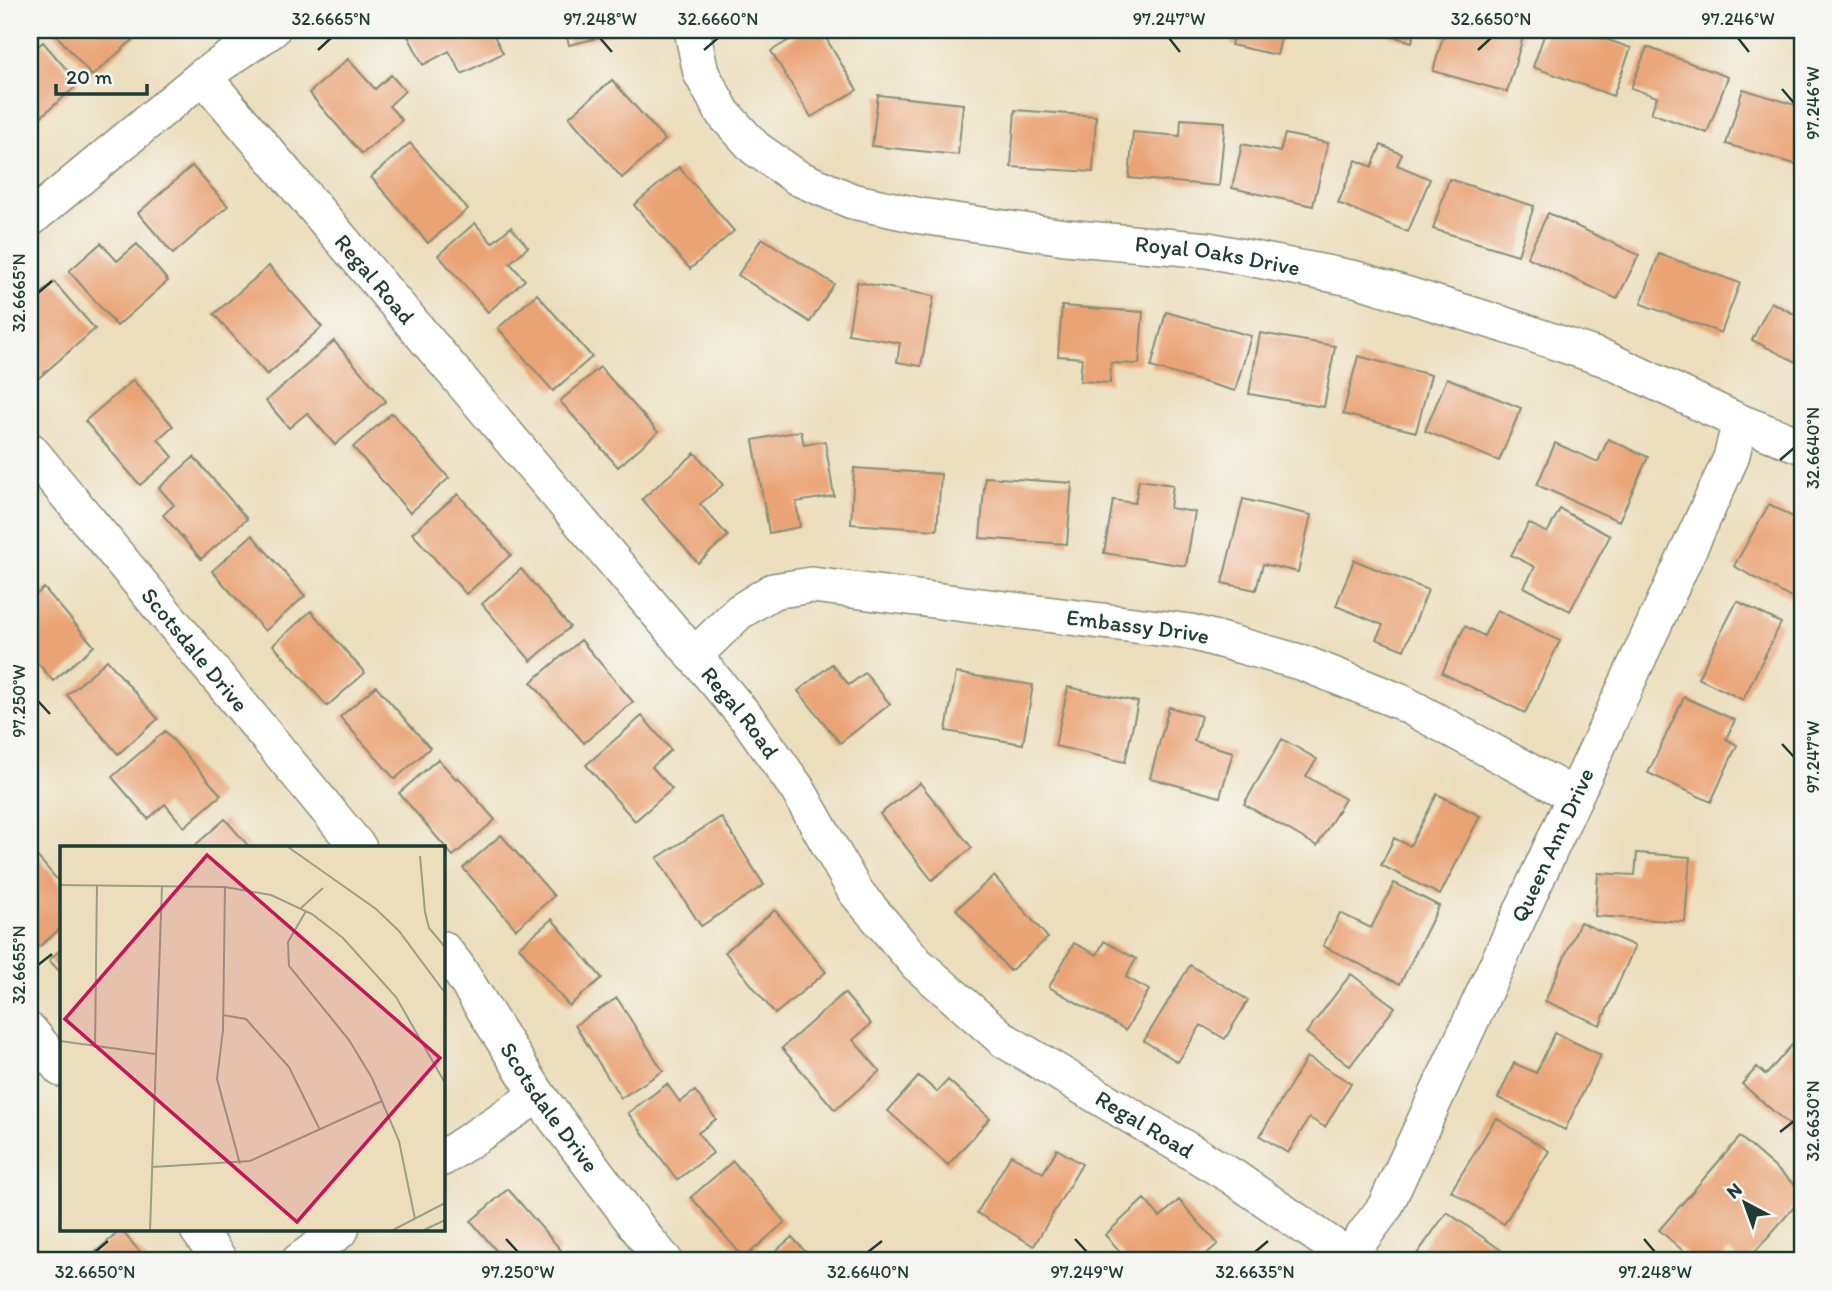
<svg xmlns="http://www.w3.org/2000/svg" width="1832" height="1291" font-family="Itim,sans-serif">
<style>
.building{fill:#eaa375}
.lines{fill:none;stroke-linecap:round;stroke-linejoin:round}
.minor-casing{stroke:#868e78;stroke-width:38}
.minor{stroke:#fff;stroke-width:35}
.ticks{fill:none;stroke:#1f3d34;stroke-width:2.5}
.labels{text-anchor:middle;stroke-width:7;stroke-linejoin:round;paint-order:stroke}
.street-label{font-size:23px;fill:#1f3d34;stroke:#f6f6f2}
.inset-road{fill:none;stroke:#9a9e86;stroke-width:2}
.view{fill:#c2185b;fill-opacity:0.15;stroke:#c2185b;stroke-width:3.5}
.inset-edge{fill:none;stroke:#1f3d34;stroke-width:3.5}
.neatline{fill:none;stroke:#1f3d34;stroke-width:2.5}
.ticks-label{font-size:18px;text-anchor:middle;fill:#1f3d34}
</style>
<rect width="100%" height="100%" fill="#f6f6f2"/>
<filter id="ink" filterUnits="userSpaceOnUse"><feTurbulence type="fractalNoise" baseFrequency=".0143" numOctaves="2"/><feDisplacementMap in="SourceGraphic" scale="14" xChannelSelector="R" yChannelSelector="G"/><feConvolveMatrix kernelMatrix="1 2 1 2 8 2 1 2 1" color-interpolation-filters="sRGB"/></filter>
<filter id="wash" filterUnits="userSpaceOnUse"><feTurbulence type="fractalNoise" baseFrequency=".00686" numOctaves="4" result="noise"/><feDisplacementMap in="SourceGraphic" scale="28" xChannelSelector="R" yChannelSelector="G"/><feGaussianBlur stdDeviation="1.57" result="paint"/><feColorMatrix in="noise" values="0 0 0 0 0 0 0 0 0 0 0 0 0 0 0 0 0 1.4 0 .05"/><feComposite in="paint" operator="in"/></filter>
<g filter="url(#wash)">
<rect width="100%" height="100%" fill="#ecdebc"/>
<g id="blocks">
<path class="building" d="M52,30H144L92,76Z
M405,30H491L503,53L462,74L449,51L423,65Z
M565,30H618V33L569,45Z
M806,30H821L857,90L811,117L771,51Z
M1235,30H1283L1277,55L1231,45Z
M1371,30H1415L1412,42Z
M1445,30H1525L1507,92L1433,71Z
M1546,30H1580L1631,48L1613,96L1533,67Z
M43,42L79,84L30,126V53Z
M1647,47L1728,77L1707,133L1651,113L1657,97L1631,88Z
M348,59L375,89L391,75L405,91L389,106L402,120L362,154L309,93Z
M612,80L665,140L622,178L569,117Z
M1743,89L1802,107V151L1798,165L1726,144Z
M878,95L963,104L958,155L872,146Z
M1015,110L1096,116L1093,172L1011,167Z
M1181,119L1225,122L1219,186L1129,178L1133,132L1180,136Z
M1285,134L1328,143L1313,206L1232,188L1242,144L1280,152Z
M410,143L468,209L428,243L371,177Z
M1381,145L1402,154L1397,165L1430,179L1408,232L1338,203L1356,160L1372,167Z
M192,166L228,206L173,254L138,213Z
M679,167L734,231L690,269L634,205Z
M1449,179L1534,206L1518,255L1433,229Z
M1548,213L1639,255L1617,299L1527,257Z
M475,223L492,243L511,227L528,247L510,263L525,280L488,312L438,255Z
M762,238L834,284L810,322L738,275Z
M101,243L117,261L137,244L168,281L117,326L69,271Z
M1659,254L1740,283L1721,333L1641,304Z
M269,266L322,327L267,375L214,314Z
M54,282L95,329L34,382L30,377V304Z
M857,282L934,296L921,366L897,362L900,343L848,334Z
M537,294L592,357L553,391L498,328Z
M1771,302L1802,318V365L1752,340Z
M1062,306L1143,312L1139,364L1111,363L1110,383L1080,381L1082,358L1058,356Z
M1166,312L1251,336L1235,391L1151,367Z
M1260,333L1335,346L1324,407L1249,394Z
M334,341L386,401L335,445L307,413L289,428L266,401Z
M1358,356L1431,375L1416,432L1343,414Z
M600,367L658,432L618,467L560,401Z
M1447,378L1521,408L1499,461L1425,431Z
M133,380L173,426L158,439L173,457L140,485L85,421Z
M392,413L449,478L410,513L353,447Z
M801,431L804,445L825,441L834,496L796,502L800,527L769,533L753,440Z
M1608,439L1648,457L1619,521L1537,485L1555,443L1598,462Z
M695,453L723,485L700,504L728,536L698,563L642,499Z
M194,457L247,519L201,559L163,515L174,505L159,488Z
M854,468L941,474L937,530L851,524Z
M985,477L1072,483L1067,544L980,538Z
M1139,480L1173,485L1170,508L1195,512L1186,566L1104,553L1113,500L1135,503Z
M458,494L511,555L466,594L412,533Z
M1243,499L1311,515L1298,572L1263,564L1256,590L1222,583Z
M1769,504L1802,522V542L1799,548L1802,550V604L1734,566Z
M1560,509L1610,536L1570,611L1524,587L1535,567L1511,555L1529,523L1547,533Z
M252,535L305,596L265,631L212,571Z
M1354,560L1428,590L1404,650L1376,639L1383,625L1336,606Z
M521,569L570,627L531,661L482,604Z
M44,588L94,646L53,681L30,654V600Z
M1737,601L1781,623L1743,700L1698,678Z
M1497,610L1560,641L1525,713L1442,673L1465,626L1484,636Z
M311,611L365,673L327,706L273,645Z
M581,640L633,702L584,743L531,682Z
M107,660L158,719L118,754L67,695Z
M832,664L849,685L865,673L890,704L840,743L798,691Z
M956,673L1033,685L1023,744L946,731Z
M376,686L430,748L395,779L340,717Z
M1068,687L1138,702L1125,762L1055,746Z
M1684,697L1735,720L1726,739L1737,745L1711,802L1648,773Z
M1169,707L1201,716L1194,741L1233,752L1220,797L1150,778Z
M642,716L671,750L652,767L672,789L635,821L586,765Z
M165,731L221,795L184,827L165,804L148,819L112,777Z
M1282,739L1317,759L1306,776L1345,799L1317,846L1244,804Z
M438,759L456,779L458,777L495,820L453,856L399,793Z
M920,783L972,848L932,880L880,814Z
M1437,794L1480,816L1440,895L1381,865L1394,838L1410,846Z
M721,817L764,885L701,926L657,858Z
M225,819L250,848H192Z
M501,835L554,896L516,929L463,868Z
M30,848L61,884V928L39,947L30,937Z
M1637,853L1690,857L1685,922L1595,916L1598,873L1635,875Z
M994,876L1048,938L1010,971L956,909Z
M1394,883L1439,906L1400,984L1323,946L1340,913L1371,928Z
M775,910L826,972L775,1014L725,952Z
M552,919L602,978L569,1006L519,947Z
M1580,922L1635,946L1600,1025L1545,1001Z
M1104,941L1136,959L1126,977L1149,990L1126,1030L1049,987L1074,943L1097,955Z
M61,949V973L49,960Z
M1190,965L1248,1000L1225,1039L1201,1025L1178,1062L1144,1041Z
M1351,974L1395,1007L1350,1066L1306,1033Z
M844,993L871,1024L853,1040L880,1071L835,1110L782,1048Z
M617,998L663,1071L621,1098L575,1025Z
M1555,1033L1601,1055L1565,1130L1498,1098L1514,1063L1536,1073Z
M1802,1033V1136L1742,1084L1757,1067L1766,1075Z
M1307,1057L1351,1083L1325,1127L1309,1118L1288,1153L1260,1136Z
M919,1076L937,1092L948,1080L990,1118L948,1165L888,1111Z
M667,1084L680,1102L695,1091L716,1119L698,1133L713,1153L677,1180L628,1113Z
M1496,1118L1549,1151L1504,1224L1451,1191Z
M1740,1137L1802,1191V1198L1747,1261H1741L1729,1251L1720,1261H1695L1659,1230Z
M1057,1149L1082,1164L1034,1246L977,1213L1011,1155L1043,1173Z
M733,1161L785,1222L744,1258L691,1197Z
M508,1189L561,1250L547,1261H505L471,1221Z
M1144,1199L1160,1217L1179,1200L1218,1244L1198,1261H1129L1105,1235Z
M1447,1212L1508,1255L1504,1261H1412Z
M121,1230L148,1261H85Z
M792,1237L814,1261H764Z"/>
</g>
</g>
<g filter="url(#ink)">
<use href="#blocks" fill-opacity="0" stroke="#868e78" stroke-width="2"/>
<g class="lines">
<defs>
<g id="minor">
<path id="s1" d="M692,30L701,73L723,113L755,148L798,178L852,201L921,216L1065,237L1208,250L1356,279L1502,324L1606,359L1740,422L1802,446"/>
<path id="s2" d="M203,76L751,723L798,790L855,891L917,964L1004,1040L1233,1177L1349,1257"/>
<path d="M30,219L203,76L272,30"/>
<path id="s3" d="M30,450L359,848"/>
<path id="s4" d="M694,656L739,612L773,591L812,585L1191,632L1303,663L1401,702L1575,796"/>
<path id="s5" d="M443,949L456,965L538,1095L647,1240L665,1261"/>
<path d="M30,1031L61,1069"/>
<path d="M443,1158L538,1095"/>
<path d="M198,1230L220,1261"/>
<path d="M299,1261L341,1230"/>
<path id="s6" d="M1345,1261L1385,1207L1731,458L1740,422"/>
</g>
</defs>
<use href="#minor" class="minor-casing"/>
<use href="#minor" class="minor"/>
</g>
</g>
<path class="ticks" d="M600,38L612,52M1169,38L1180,52M1738,38L1749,52M318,50L331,38M704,50L718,38M1478,50L1491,38M1782,89L1794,103M38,293L52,281M1780,460L1794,448M38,701L50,714M1782,744L1794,757M38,965L52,954M1780,1132L1794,1121M506,1239L518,1252M1075,1239L1087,1252M1644,1239L1655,1252M95,1252L108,1241M868,1252L882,1241M1255,1252L1268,1241"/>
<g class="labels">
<g class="street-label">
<text dy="8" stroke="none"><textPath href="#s1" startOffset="618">Royal Oaks Drive</textPath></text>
<text dy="8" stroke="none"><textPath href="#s2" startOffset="266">Regal Road</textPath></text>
<text dy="8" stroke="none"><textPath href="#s4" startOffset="471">Embassy Drive</textPath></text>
<text dy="8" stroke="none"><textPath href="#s3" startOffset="259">Scotsdale Drive</textPath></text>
<text dy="8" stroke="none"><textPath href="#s2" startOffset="833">Regal Road</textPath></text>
<text dy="8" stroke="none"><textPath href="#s6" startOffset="466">Queen Ann Drive</textPath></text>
<text dy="8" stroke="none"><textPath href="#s5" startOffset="191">Scotsdale Drive</textPath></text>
<text dy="8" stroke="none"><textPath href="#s2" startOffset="1421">Regal Road</textPath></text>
</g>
</g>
<g transform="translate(60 846)">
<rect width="385" height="385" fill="#ecdebc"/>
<path class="inset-road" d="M228,1L316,63L339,85L385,147M360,10L365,66L369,82L385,101M0,39L165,41L211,49L252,68L283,92L336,151L385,237M165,41L163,184L157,233L180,318M241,62L263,42M246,65L228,96L229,120L289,194L312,232L339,295L355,373M163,169L186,173L229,221L260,284M0,195L95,208M35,202L37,39M92,321L190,315L322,255M90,384L102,40M333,384L385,357M364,384L385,374"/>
<path class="view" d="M147,9L380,212L237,376L5,173Z"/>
<rect width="385" height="385" class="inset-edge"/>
</g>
<rect width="1832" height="1291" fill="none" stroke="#f6f6f2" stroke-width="77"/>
<g transform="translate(1745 1203) rotate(319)" stroke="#f6f6f2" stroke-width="5" paint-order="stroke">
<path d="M0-5L12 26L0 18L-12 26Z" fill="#1f3d34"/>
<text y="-10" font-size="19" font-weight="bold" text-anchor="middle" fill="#1f3d34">N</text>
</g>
<path d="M56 84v10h91v-10" fill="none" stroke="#1f3d34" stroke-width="3.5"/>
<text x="66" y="84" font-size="21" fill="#1f3d34" stroke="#f6f6f2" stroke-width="5" paint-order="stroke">20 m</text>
<rect x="38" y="38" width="1756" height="1214" class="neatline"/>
<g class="ticks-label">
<text x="331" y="25">32.6665°N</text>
<text x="600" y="25">97.248°W</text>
<text x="718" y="25">32.6660°N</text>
<text x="1169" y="25">97.247°W</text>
<text x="1491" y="25">32.6650°N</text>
<text x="1738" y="25">97.246°W</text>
<text transform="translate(1813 103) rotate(-90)" y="6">97.246°W</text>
<text transform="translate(19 293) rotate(-90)" y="6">32.6665°N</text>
<text transform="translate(1813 448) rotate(-90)" y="6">32.6640°N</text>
<text transform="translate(19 701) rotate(-90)" y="6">97.250°W</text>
<text transform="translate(1813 757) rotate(-90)" y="6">97.247°W</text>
<text transform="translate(19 965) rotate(-90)" y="6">32.6655°N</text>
<text transform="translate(1813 1121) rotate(-90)" y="6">32.6630°N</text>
<text x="95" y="1278">32.6650°N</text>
<text x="518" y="1278">97.250°W</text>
<text x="868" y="1278">32.6640°N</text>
<text x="1087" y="1278">97.249°W</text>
<text x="1255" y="1278">32.6635°N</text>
<text x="1655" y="1278">97.248°W</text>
</g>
</svg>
